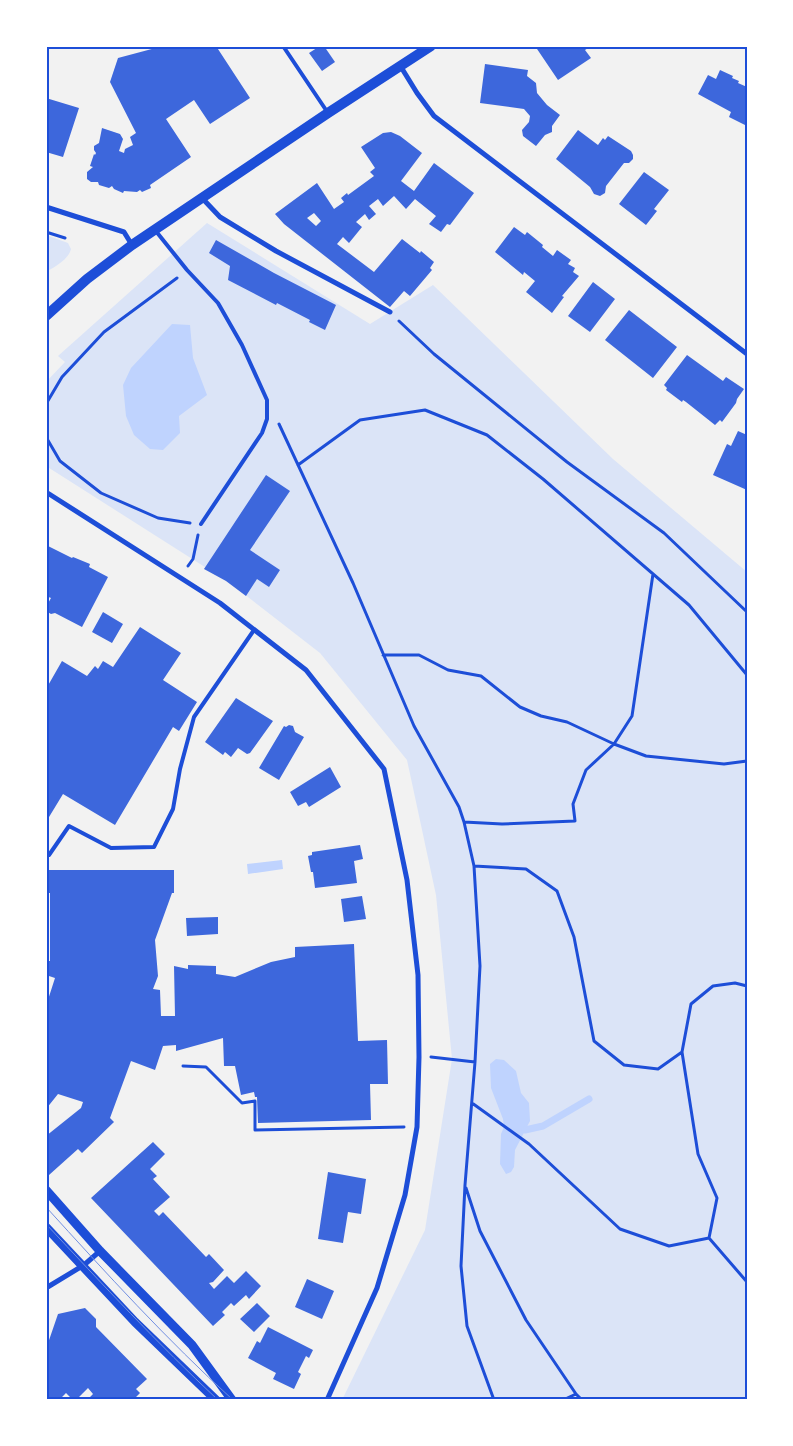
<svg xmlns="http://www.w3.org/2000/svg" width="793" height="1446" font-family="'Libre Baskerville',serif">
<style>
.green{fill:#dbe4f7}
.water{fill:#bfd3fe}
.lines{fill:none;stroke-linecap:round;stroke-linejoin:round}
.stream{stroke:#bfd3fe;stroke-width:7}
.building{fill:#3d67dc;fill-rule:evenodd}
.path{stroke:#1d4ed8;stroke-width:3}
.service{stroke:#1d4ed8;stroke-width:4}
.minor{stroke:#1d4ed8;stroke-width:5}
.tertiary{stroke:#1d4ed8;stroke-width:9}
.secondary{stroke:#1d4ed8;stroke-width:10}
.tram{stroke:#7290e2;stroke-width:1}
.neatline{fill:none;stroke:#1d4ed8;stroke-width:2}
</style>
<rect width="100%" height="100%" fill="#f2f2f2"/>
<path class="green" d="M207,223L370,324L433,285L613,459L747,572V1400H342L425,1230L452,1059L436,895L407,760L320,653L230,583L46,466V382L65,362L58,356Z
M46,235L68,243L71,249C68,260 56,266 46,272Z"/>
<path class="water" d="M172,324L190,325L193,358L207,395L179,416L180,433L163,450L150,449L134,435L126,416L123,385L131,368Z
M282,860L283,869L248,874L247,864Z
M496,1059L504,1060L516,1071L521,1093L529,1103L530,1121L515,1150L514,1167L511,1172L506,1174L500,1164L501,1134L504,1127L503,1119L491,1088L490,1064Z"/>
<g class="lines">
<path class="stream" d="M525,1130L543,1126L589,1099"/>
</g>
<path class="building" d="M163,46H216L250,98L210,124L194,100L166,119L191,157L150,185L151,188L142,192L140,190L137,192L124,191L123,193L114,189L112,186L109,188L99,185L98,182H91L87,179V172L93,167L90,166L94,154L95,155L96,153L94,150V146L99,143L102,128L120,134L123,139L119,151L124,153L125,149L133,145L130,137L136,133L110,82L118,58Z
M320,46H324L335,62L322,71L309,53Z
M535,46H591L585,50L591,58L558,80Z
M485,64L528,70L527,76L536,83L537,93L547,105L560,115L552,126V132L545,135L536,146L523,136L522,130L529,122L530,116L524,109L480,103Z
M720,70L733,76L732,78L739,81L738,83L747,87V126L729,117L731,112L698,94L708,75L716,79Z
M46,98L79,108L63,157L46,152Z
M578,130L598,145L603,138L605,140L608,136L631,151L633,155V159L629,163H624L606,186L605,193L600,196L594,194L590,187L556,159Z
M391,132L400,136L422,153L401,181L414,191L434,163L474,193L450,225L447,224L441,232L429,224L436,216L415,199L406,209L394,196L383,206L378,199L369,206L376,214L369,220L365,214L356,222L362,227L349,243L343,237L337,244L374,272L402,239L420,253L421,251L434,262L430,268L432,270L410,296L404,291L390,307L284,224L275,214L317,183L334,209L344,202L341,198L347,193L348,195L374,176L370,172L375,168L361,147L383,133ZM314,213L321,221L316,226L307,218Z
M644,172L669,190L654,209L657,211L646,225L619,204Z
M514,227L525,235L527,232L543,245L542,247L553,256L557,250L571,260L568,264L575,268L573,272L579,276L562,296L564,297L552,313L526,292L535,281L524,272L523,275L495,252Z
M216,240L274,273L336,305L325,330L309,322L310,320L277,303L276,305L228,280L230,266L209,253Z
M593,282L615,299L590,332L568,316Z
M629,310L677,347L653,378L605,340Z
M687,355L723,381L726,377L744,389L737,399L736,403L722,422L720,420L715,425L686,402L683,400L682,402L666,390L667,388L664,385Z
M738,431L747,435V490L713,475L727,444L731,446Z
M266,475L290,491L250,550L280,570L269,587L257,579L246,596L226,581L204,569Z
M46,545L72,558L73,557L90,564L89,567L108,577L82,627L55,613L51,614L46,611V607L51,598L46,596Z
M103,612L123,624L112,643L92,632Z
M140,627L181,653L163,680L197,702L179,731L173,727L115,825L63,794L46,822V689L62,661L87,676L95,666L98,669L103,661L113,667Z
M236,698L273,721L250,753L247,754L238,748L231,757L225,752L223,755L205,742Z
M289,725L293,726L295,732L304,737L279,780L259,768L284,726L286,727Z
M330,767L341,787L309,807L306,802L298,806L290,792Z
M360,845L363,859L354,861L357,883L315,888L313,872H311L308,856L312,855V852Z
M46,870H174V893H172L155,940L158,976L153,989L160,990L161,1016H175L174,966L188,969V965L216,966V974L235,977L271,962L295,957V947L354,944L358,1041L387,1040L388,1084H370L371,1120L258,1123L257,1097H255L254,1092L241,1095L235,1066H224L223,1038L176,1051V1045L163,1046L155,1070L131,1061L110,1118L114,1122L82,1153L78,1149L49,1175L46,1172V1136L81,1108L83,1102L58,1094L46,1109V1006L55,978L46,975V961H50V893H46Z
M362,896L366,919L344,922L341,899Z
M218,917V934L187,936L186,918Z
M153,1142L165,1154L150,1169L157,1176L153,1179L170,1197L154,1211L159,1216L163,1212L206,1257L209,1254L224,1270L213,1282L209,1283L214,1289L227,1276L234,1283L246,1271L261,1286L249,1299L246,1295L234,1306L231,1303L222,1312L225,1315L213,1326L91,1198Z
M328,1172L366,1179L361,1214L348,1212L343,1243L318,1239Z
M307,1279L334,1291L322,1319L295,1307Z
M257,1303L270,1316L254,1332L240,1319Z
M85,1308L96,1319V1327L147,1379L136,1389L140,1393L133,1400H87L93,1394L88,1388L76,1400H73L66,1393L59,1400H46V1349L58,1314Z
M268,1327L313,1350L309,1358L306,1356L298,1372L301,1374L294,1389L273,1379L276,1373L248,1358L257,1341L260,1343Z"/>
<g class="lines">
<path class="path" d="M46,232L65,238
M399,321L434,354L567,462L664,533L747,612
M46,404L62,377L104,332L177,278
M279,424L353,583L414,726L459,807L464,822L474,866L480,966L475,1062L465,1185L461,1266L467,1326L494,1400
M46,437L60,461L101,493L158,518L190,523
M298,465L360,420L425,410L487,435L543,479L689,605L747,675
M188,566L193,559L198,535
M383,655H419L448,670L481,676L520,707L541,716L567,722L614,744L646,756L724,764L747,761
M464,822L502,824L575,821L573,804L586,770L614,744L632,716L653,574
M474,866L526,869L557,891L574,937L594,1041L624,1065L658,1069L682,1052
M431,1057L475,1062
M183,1066L206,1067L242,1103L255,1101V1130L404,1127
M472,1103L529,1144L620,1229L669,1246L709,1238L747,1282
M466,1188L480,1231L526,1320L576,1394L582,1400
M709,1238L717,1198L698,1154L682,1052L691,1004L713,986L735,983L747,986
M563,1400L576,1394"/>
<path class="service" d="M283,46L328,113
M155,230L187,270L218,303L242,345L267,400V419L262,433L201,524
M46,855H49L69,826L111,848L154,847L173,809L180,769L194,717L254,630"/>
<path class="minor" d="M401,67L417,93L434,116L747,354
M202,198L220,217L276,251L390,312
M46,207L124,232L132,245
M46,492L220,603L306,670L384,769L407,880L418,975L419,1057L417,1127L405,1195L377,1288L327,1400
M46,1288L84,1265L100,1251"/>
<path class="tertiary" d="M46,1190L100,1251L192,1345L232,1400
M46,1227L135,1322L216,1400"/>
<path class="secondary" d="M46,316L87,279L132,245L328,113L431,46"/>
<path class="tram" d="M46,1207C106,1273 167,1340 233,1400
M46,1224C102,1284 158,1344 218,1400"/>
</g>
<rect width="793" height="1446" fill="none" stroke="#ffffff" stroke-width="95"/>
<rect x="48" y="48" width="698" height="1350" class="neatline"/>
</svg>
